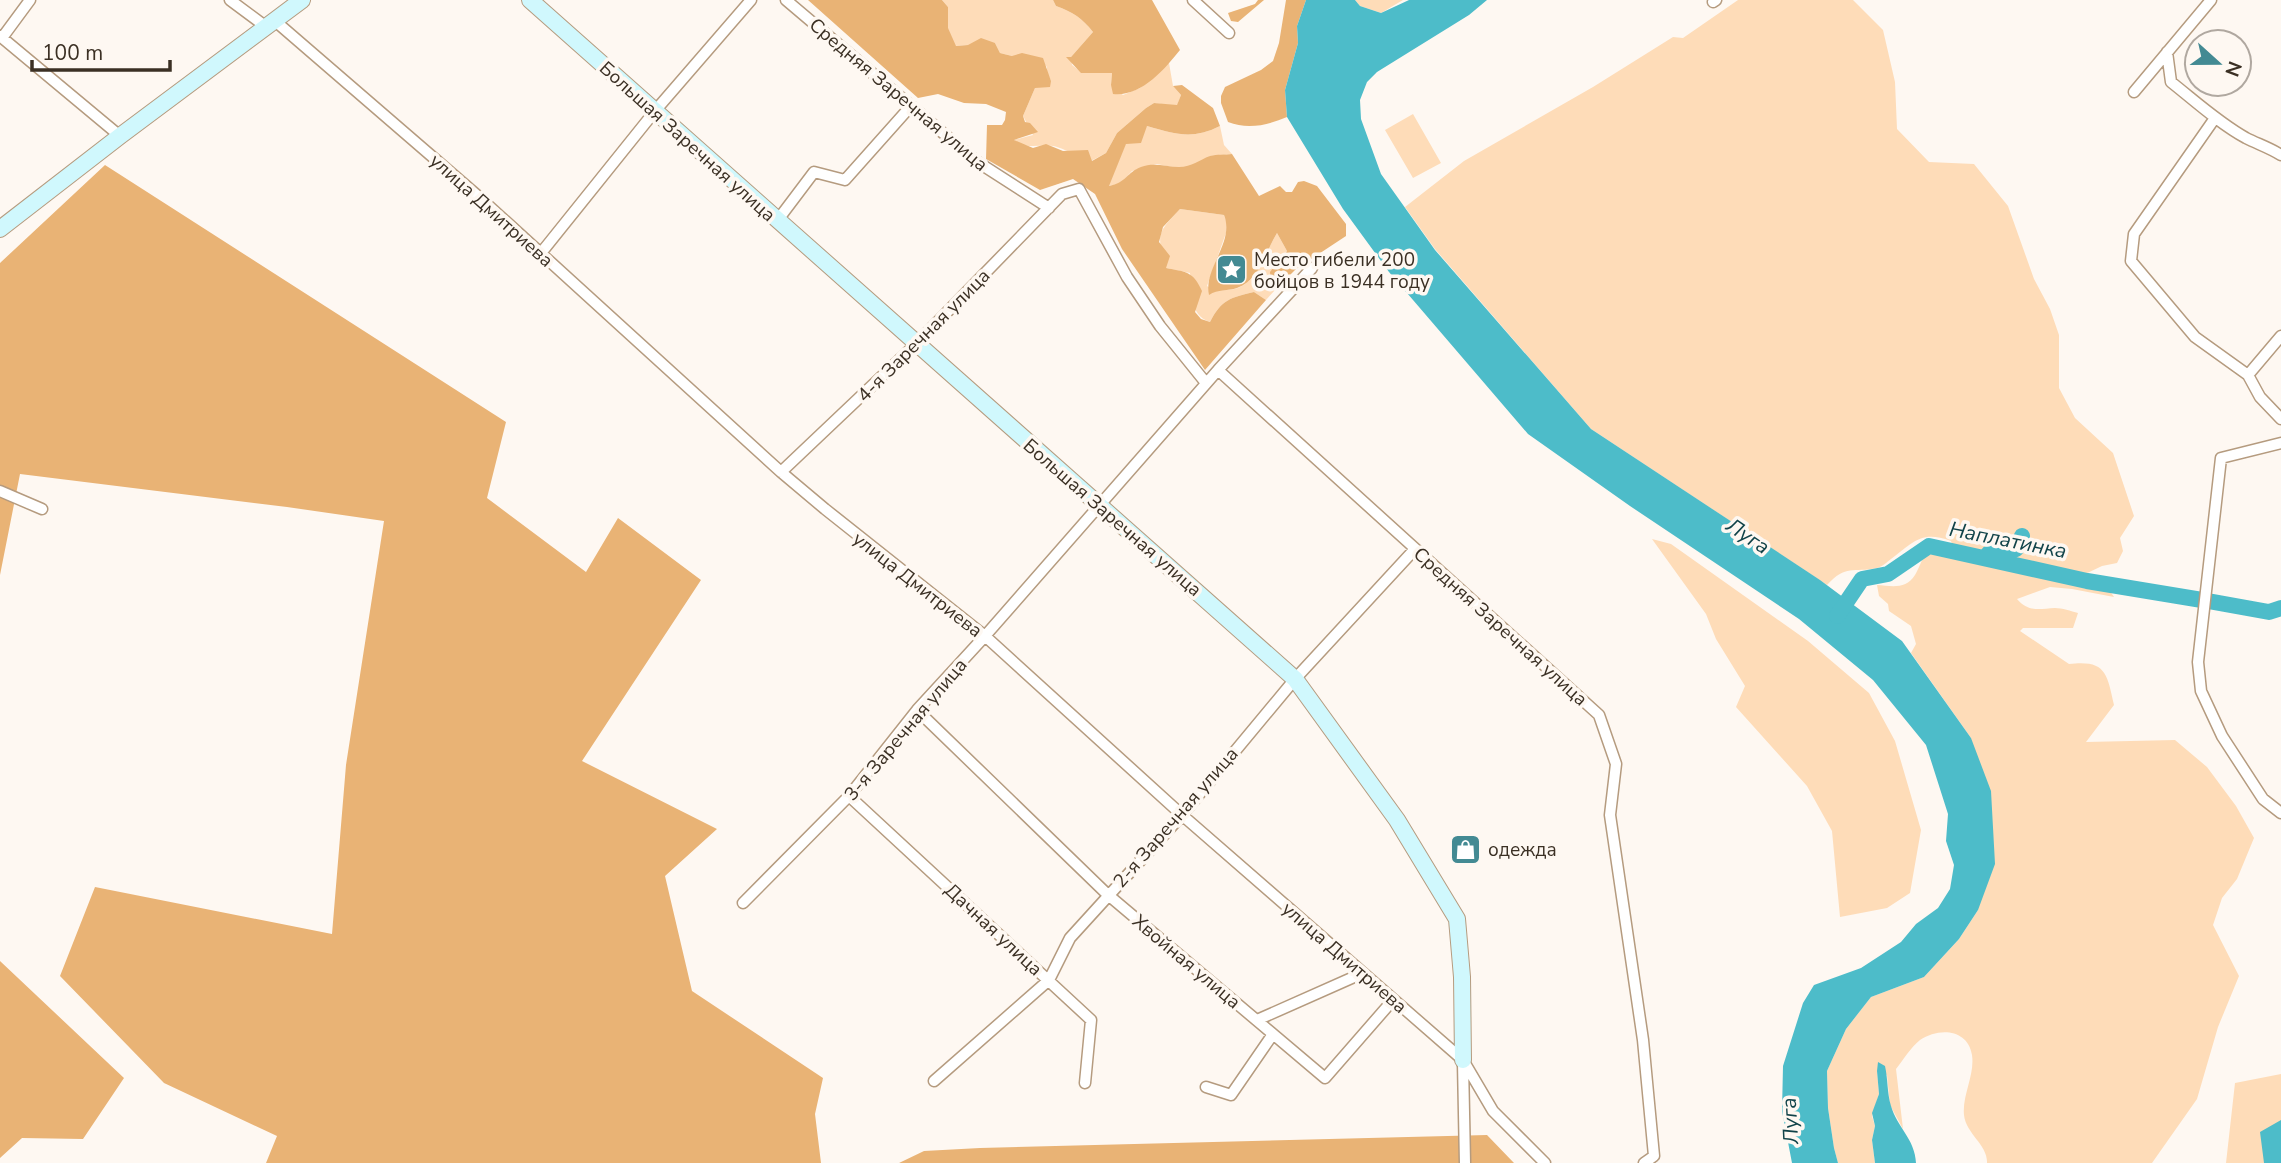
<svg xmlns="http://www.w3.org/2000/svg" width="2281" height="1163" font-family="'Nunito Sans',sans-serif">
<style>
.green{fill:#fedcb8}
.forest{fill:#e9b375}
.water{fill:#4dbcc9}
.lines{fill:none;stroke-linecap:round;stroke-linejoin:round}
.river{stroke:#4dbcc9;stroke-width:16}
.street-casing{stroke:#b59b7f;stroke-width:13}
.secondary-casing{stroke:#b59b7f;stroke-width:18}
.street{stroke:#fff;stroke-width:10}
.secondary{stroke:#d0f8fd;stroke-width:16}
.labels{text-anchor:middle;stroke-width:7;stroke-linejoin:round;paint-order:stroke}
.street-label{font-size:19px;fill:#3b3024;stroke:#fef8f2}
.poi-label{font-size:19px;fill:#3b3024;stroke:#fef8f2;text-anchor:start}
.water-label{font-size:21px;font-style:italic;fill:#114349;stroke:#fef8f2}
</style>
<rect width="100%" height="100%" fill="#fef8f2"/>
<path class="green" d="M942,0H1053L1056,6C1073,12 1082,18 1093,32L1071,57L1072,65L1081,72L1112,73L1111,85L1123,95L1140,88L1169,63L1173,86L1181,95L1177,106L1154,103L1146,108L1117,133L1106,153L1091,161C1083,158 1060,147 1053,146C1038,144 1027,150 1014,140L1033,135L1023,116L1035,88L1051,81L1047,72V67L1038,58L1012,56L1000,53L995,43L955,46L948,29V7Z
M1355,0H1403L1381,13L1360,6Z
M1738,0H1853L1883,30L1895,82L1897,129L1929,162L1974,164L2008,206L2034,279L2050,309L2059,335V388L2075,418L2113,453L2134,516L2120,538L2123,551L2117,563L2102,566L2081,576L2101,578L2114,597L2072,589L2050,587L2017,599C2028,612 2038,609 2055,608C2062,608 2071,611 2078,613L2073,628H2023L2020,631L2069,664C2105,660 2107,672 2114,705L2086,742L2175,740L2207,767L2236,806L2254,838L2237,879L2222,898L2213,925L2239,976L2218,1027L2197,1099L2152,1163H1987C1988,1145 1966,1134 1964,1115C1962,1095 1975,1075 1972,1055C1968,1029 1939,1027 1920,1040C1911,1047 1903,1060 1896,1069L1903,1129L1890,1105L1887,1075L1877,1071L1879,1094L1872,1116L1875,1126L1872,1140L1875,1163H1838L1834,1148L1828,1108L1827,1071L1846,1029L1871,997L1924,977L1959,939L1978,910L1971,738L1911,653L1916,644L1911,626L1889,611L1888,604L1879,596L1877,585C1891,586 1906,590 1915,575C1920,567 1920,561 1927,554L1956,555L1951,541C1921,530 1914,542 1891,559C1887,562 1882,567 1877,568C1853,573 1846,564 1827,585L1591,429L1435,249L1405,207L1464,161L1593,87L1673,37L1683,38Z
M1413,114L1441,163L1413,178L1385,130Z
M1147,126C1176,134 1192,140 1220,126L1224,145L1232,154L1211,156L1190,167L1177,168L1157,164L1132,171L1120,184L1108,186L1126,143Z
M1180,209L1224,215L1227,224L1226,233L1207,286L1215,291C1222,290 1232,290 1238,288C1261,278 1265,252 1277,233L1287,251L1277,261L1271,283L1275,290L1266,300L1254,292C1230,298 1222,299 1210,322C1189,315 1192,292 1190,273L1166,268C1157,235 1156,234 1180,209Z
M1652,539L1671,544L1808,641L1869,693L1895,741L1921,830L1910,893L1887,908L1840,917L1832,831L1807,786L1736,707L1745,686L1716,639L1706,614Z
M2281,1074V1163H2226L2235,1083Z"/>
<path class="forest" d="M808,0H942L948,7V28L956,46L968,45L981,38L995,43L1000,53L1012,56L1022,53L1043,58L1051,81L1050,87L1035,88L1023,116L1025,122L1030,123L1038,132L1014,140L1033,148L1046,144L1063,151L1088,150L1092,161L1106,153L1117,133L1146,108L1154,103L1177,105L1181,95L1173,86L1182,85L1213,108L1220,126C1192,140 1176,134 1147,126L1141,143L1126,144L1109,186C1126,183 1127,172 1141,167C1154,162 1166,167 1179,167C1192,167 1199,160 1210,156C1217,154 1225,155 1232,154L1259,196L1280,186L1286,192H1292L1298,182L1304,181L1317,186L1346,224V236L1296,269L1275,290L1271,283L1270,272L1287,251L1277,233C1265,252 1261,279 1237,288C1228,291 1218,289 1209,295C1203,268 1235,243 1224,215L1180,209L1163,227L1159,242L1170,256L1166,268C1186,272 1193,271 1202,291L1195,312L1201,319L1210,322C1222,299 1230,298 1254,292L1266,300L1205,370L1122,249L1095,194L1073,179L1040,190L986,159L987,125H1002L1005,120L1006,112L986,104L964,103L938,94L918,98Z
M1053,0H1152L1180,50C1164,70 1141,97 1113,94L1111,85L1112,73H1081L1066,57H1071L1093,32C1082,18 1073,12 1056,6Z
M1258,0H1264L1238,22L1231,21L1228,13L1255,4Z
M1286,0H1306L1297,26L1298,43L1285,90L1287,117C1268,125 1248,130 1228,122L1221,103V96L1225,87L1261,70L1273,61L1279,43Z
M105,165L506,422L487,498L586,572L618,518L701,580L582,761L717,829L665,876L692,991L823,1078L815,1114L821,1163H266L277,1136L164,1083L60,976L95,887L332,934L346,765L384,521L287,507L20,474L0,575V263Z
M0,961L124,1078L83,1139L22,1138L0,1158Z
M1487,1135L1514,1163H899L924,1151L980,1148Z"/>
<path class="water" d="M1306,0H1355L1360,6L1381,13L1409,0H1487L1469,15L1377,72L1367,82L1360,100L1361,119L1381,174L1435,250L1591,429L1820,580L1902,641L1971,738L1991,791L1995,864L1978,910L1959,939L1924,977L1871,997L1846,1029L1827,1071L1828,1108L1834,1148L1838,1163H1792L1782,1111L1783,1066L1803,1003L1814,985L1861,968L1901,942L1916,924L1938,908L1950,889L1954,865L1946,841L1948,814L1926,745L1873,680L1799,619L1630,506L1528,434L1389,272L1343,209L1287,117L1285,90L1298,43L1297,26Z
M1878,1062L1885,1066C1888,1079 1887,1093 1891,1106C1897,1127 1915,1139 1916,1163H1875L1872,1140L1875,1126L1872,1113L1879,1094L1877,1071Z
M2281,1120V1163H2264L2260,1132Z"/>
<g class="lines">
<path class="river" d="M1988,554L2016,549L2022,536
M2208,601L2269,612L2281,608
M1837,616L1862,579L1888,574L1929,546L2087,581L2202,600"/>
<defs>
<path id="street" d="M230,0L265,26
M786,0L976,161L1049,208
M1193,0L1229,33
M1713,2L1716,0
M274,20L479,197L781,472L825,509L985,636L1182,815L1463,1060L1493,1111L1545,1163
M0,36L120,136
M2,38L30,0
M2167,52L2171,82C2195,101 2219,123 2246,138C2258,144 2270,148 2281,155
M2134,92L2211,0
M2215,118L2134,234L2131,261L2195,337L2248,375L2260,397L2281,419
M777,221L814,172L845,180L910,107
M541,253L655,111L751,0
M1218,370L1599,715L1616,764L1610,815L1643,1040L1654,1156L1644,1163
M2248,375L2281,336
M2281,443L2221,458L2198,662L2201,691L2222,736L2263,799L2281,813
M781,472L916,344L1062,194L1079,189L1127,277L1160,326L1206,383
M0,491L42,509
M917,710L1107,894L1325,1078L1393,1000
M849,796L1091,1020L1085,1083
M743,903L849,796L917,710L985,636L1218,370L1312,268
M1257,1020L1363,973
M1463,1063L1465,1163
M934,1081L1049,980L1070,938L1182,815L1295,679L1415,549
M1206,1087L1231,1095L1273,1034"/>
<path id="secondary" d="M530,0L1295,679L1397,820L1457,919L1462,977L1463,1060
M0,229L120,136L302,0"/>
</defs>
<use href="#street" class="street-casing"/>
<use href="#secondary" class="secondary-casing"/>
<use href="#street" class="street"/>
<use href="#secondary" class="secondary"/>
</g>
<defs>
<symbol id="sight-square" viewBox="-11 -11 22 22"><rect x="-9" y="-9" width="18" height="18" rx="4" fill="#438a93" stroke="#fef8f2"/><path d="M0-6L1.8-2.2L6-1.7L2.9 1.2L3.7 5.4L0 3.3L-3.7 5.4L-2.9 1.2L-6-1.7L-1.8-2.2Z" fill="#fff"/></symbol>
<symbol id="shop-square" viewBox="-11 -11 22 22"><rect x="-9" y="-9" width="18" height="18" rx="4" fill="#438a93" stroke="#fef8f2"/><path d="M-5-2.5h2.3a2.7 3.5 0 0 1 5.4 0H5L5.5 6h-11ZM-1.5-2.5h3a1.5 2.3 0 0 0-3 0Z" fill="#fff"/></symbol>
</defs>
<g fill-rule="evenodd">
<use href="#sight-square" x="1214" y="252" width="35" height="35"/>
<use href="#shop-square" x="1448" y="832" width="35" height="35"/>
</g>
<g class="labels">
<g class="street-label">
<text transform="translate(899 94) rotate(40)" y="7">Средняя Заречная улица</text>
<text transform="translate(688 141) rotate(42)" y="7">Большая Заречная улица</text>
<text transform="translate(492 210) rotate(42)" y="7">улица Дмитриева</text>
<text transform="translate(923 335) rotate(-45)" y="7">4-я Заречная улица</text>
<text transform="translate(1113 517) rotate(41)" y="7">Большая Заречная улица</text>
<text transform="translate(918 584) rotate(38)" y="7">улица Дмитриева</text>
<text transform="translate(1501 626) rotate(42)" y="7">Средняя Заречная улица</text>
<text transform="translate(905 729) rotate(-50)" y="7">3-я Заречная улица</text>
<text transform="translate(1175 817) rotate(-49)" y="7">2-я Заречная улица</text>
<text transform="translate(994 929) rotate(43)" y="7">Дачная улица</text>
<text transform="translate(1345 957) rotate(41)" y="7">улица Дмитриева</text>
<text transform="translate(1187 961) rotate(40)" y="7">Хвойная улица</text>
</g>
<g class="poi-label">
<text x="1254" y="266">Место гибели 200<tspan x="1254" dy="22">бойцов в 1944 году</tspan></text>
<text x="1488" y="856">одежда</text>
</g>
<g class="water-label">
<text transform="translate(1748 536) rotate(34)" y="7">Луга</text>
<text transform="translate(2008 540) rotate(11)" y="7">Наплатинка</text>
<text transform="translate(1790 1121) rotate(-93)" y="7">Луга</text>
</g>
</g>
<g transform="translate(2218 63) rotate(111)"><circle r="33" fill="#fef8f2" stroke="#b0a8a0" stroke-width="2"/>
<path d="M0-5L12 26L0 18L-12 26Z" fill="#438a93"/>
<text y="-10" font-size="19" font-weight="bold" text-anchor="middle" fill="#3b3024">N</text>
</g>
<path d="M32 60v10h138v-10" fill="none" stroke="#3b3024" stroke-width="3.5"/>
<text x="42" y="60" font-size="21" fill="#3b3024" stroke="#fef8f2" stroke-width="5" paint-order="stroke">100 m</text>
</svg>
